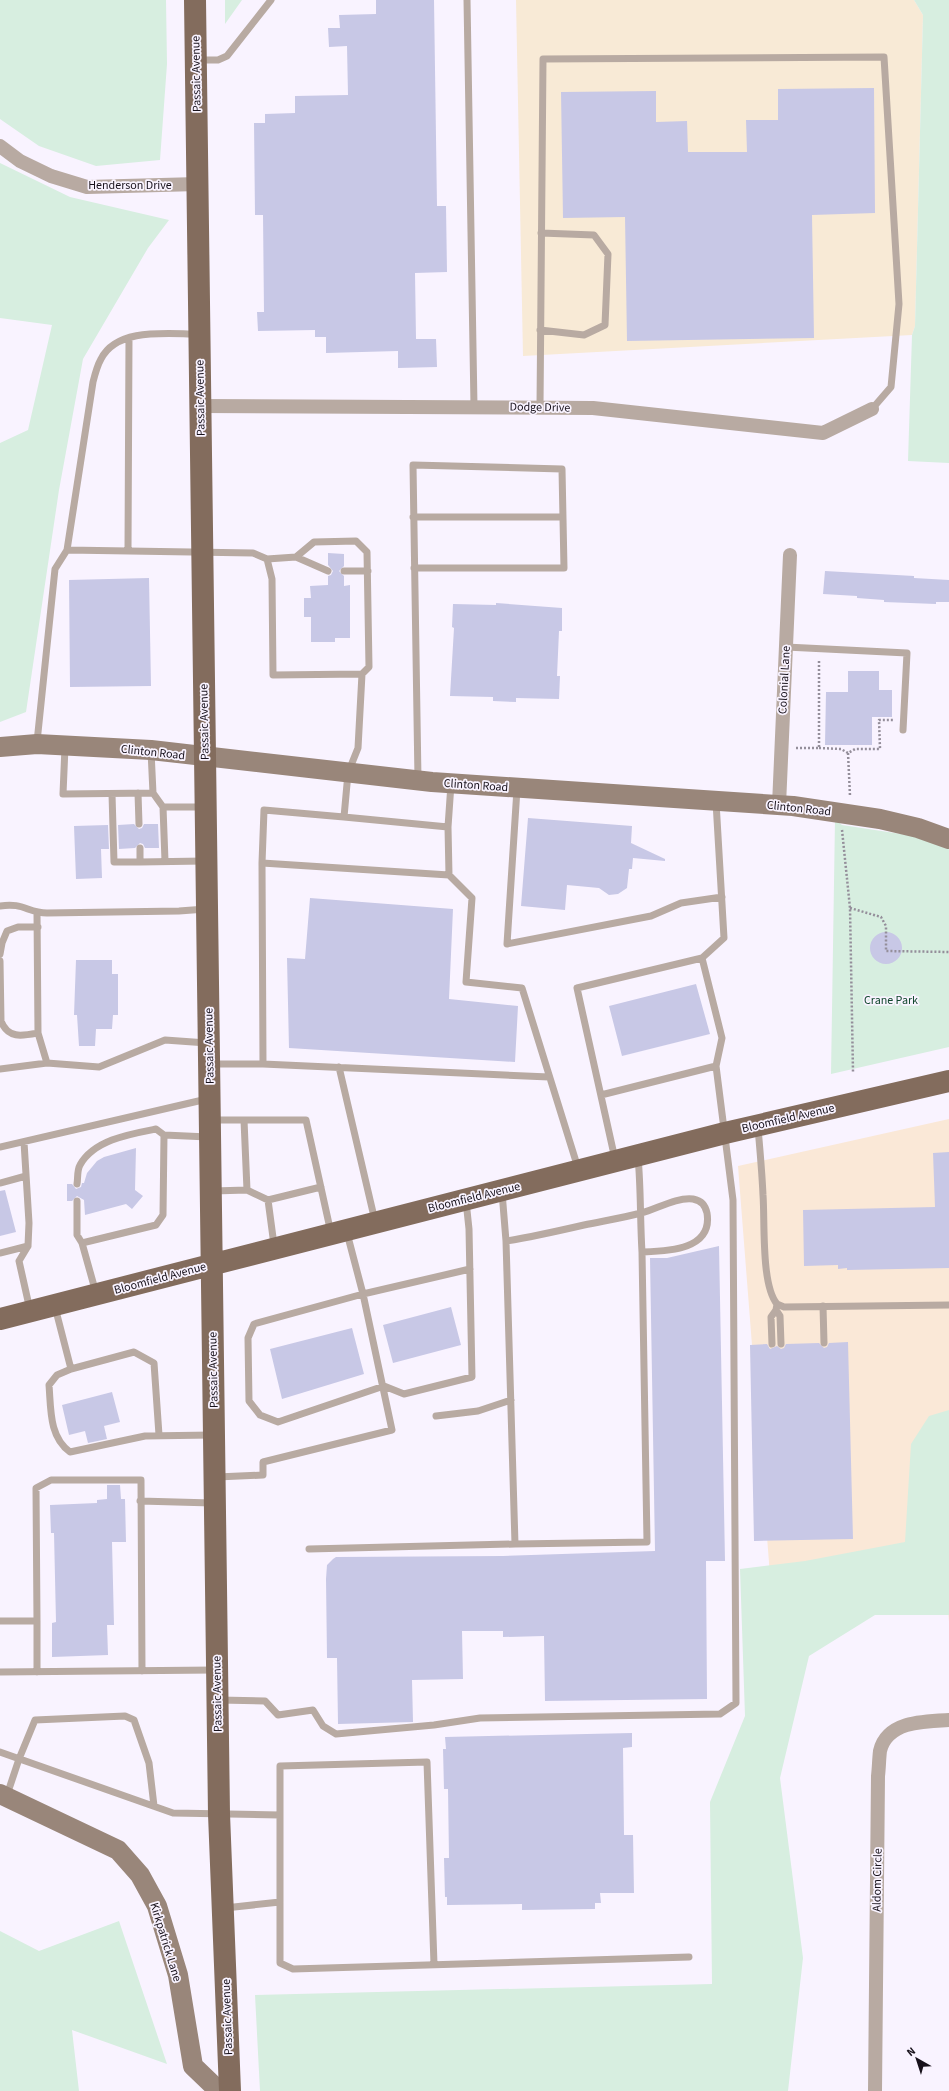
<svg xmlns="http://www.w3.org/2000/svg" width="949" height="2091" font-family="'Source Sans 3',sans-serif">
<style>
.industrial{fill:#f8ead6}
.education{fill:#fae8d7}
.green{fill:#d7eee0}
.building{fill:#c8c8e6}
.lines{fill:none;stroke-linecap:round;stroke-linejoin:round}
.path{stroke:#948e9a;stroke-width:2.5;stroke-dasharray:2 2;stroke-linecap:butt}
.lane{stroke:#b8aaa2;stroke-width:7}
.street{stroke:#b8aaa2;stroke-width:14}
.secondary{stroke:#99867a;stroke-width:20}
.primary{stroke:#836c5d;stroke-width:22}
.labels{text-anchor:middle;stroke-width:3.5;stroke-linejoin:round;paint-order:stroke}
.street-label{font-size:12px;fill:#17111b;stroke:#f9f3ff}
.park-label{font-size:12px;fill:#10472d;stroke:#f9f3ff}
</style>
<rect width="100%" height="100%" fill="#f9f3ff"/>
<path class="industrial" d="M516,0H914L923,15L915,326L912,335L523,356Z"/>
<path class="education" d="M949,1119V1622L946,1581L771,1588L738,1166Z"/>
<path class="green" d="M0,0H166L167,64L160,160L96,166L39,146L0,119Z
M225,0H242L225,24Z
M914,0H949V463L908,461L912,335L915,326L923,15Z
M0,163L70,197L169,220L148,248L83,359L59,490L26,712L0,722V443L28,430L52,325L0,318Z
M835,819L842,825L934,839L949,847V1047L831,1074Z
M949,1410V1615H875L809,1656L780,1778L803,1958L788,2091H260L255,1995L712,1984L710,1802L745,1716L740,1569L805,1561L905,1542L911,1444L929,1416Z
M119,1921L167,2064L72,2030L79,2091H0V1931L39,1951Z"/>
<path class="building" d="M376,0H434L437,206H446L447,272L415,273L416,339H436L437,367L398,368V351L326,353V337H315V330L258,331L257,312H264L263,215H255L254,123H265V114L295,113V96L348,95L347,46L329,47L328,28H340L339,15L376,14Z
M874,88L875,213L812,215L814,338L627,341L625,217L563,218L561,92L656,91V122L687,121L688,152H747L746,120H778V89Z
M328,553L344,554V566L339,571L344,576V586L350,585V638H335V642H311V617H304V598H311L310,586L328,585V576L331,575L333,571L328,565Z
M825,571L914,576V578L949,580V602H936V604L884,602V600L857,598V596L823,594Z
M149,578L151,686L70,687L69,580Z
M496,603L562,608V631H559L557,676H560L559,699L516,698V702L493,701V697L450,696L454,628L452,627L453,604L496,605Z
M848,671H879V690H892V717H872V745H825L826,692H848Z
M528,818L632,826L631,843L665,859V861L633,858L632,869H629L627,888L618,894L609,895L599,888L567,885L565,910L521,906Z
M134,824L139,829L142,828L144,824H158L159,848H145L143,844L140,843L135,848L119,849L118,825Z
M108,825L109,849H101L102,878L76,879L74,826Z
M310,898L453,909L449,999L518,1006L515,1062L289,1048L287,958L305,959Z
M870 948a16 16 0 1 1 32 0a16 16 0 1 1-32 0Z
M76,960H112V974H118V1015H113L112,1029H96L95,1046H79L77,1015H74Z
M696,984L710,1034L622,1056L609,1006Z
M136,1148L135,1190L143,1196L132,1209L126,1204L85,1215L84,1200L77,1196L72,1201H67V1184H72L76,1189L81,1187L82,1183H84L87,1173L97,1161L104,1157Z
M949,1152V1268L847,1270V1268L838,1269V1265L804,1266L803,1210L935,1207L933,1153Z
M5,1190L16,1232L0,1236V1191Z
M719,1246L725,1561H706L707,1699L545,1701L544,1636L503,1637V1631H462L463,1679L412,1680L413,1722L338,1724L337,1658H327L326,1579L327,1565L333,1559L336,1557L503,1556L655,1551L650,1258H667Z
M451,1307L461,1345L393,1363L383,1325Z
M352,1328L364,1374L282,1399L270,1349Z
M848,1342L853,1539L754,1541L750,1345L767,1344L770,1349L777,1346L781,1349L784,1348L786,1344L819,1343L824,1348L827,1347L829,1343Z
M112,1392L120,1422L104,1426L107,1439L88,1443L85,1431L69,1435L62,1405Z
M107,1485H120L121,1499H125L126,1542H112L114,1625H107L108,1655L52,1657V1623L56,1622L54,1533H51L50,1505L97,1503V1500L107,1499Z
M632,1733V1747L623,1748L624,1835H633L634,1893H600L601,1903H595V1909L522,1910V1904L447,1905V1897H445L444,1858H449L448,1789H444L443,1749H446L445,1737Z"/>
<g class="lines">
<path class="path" d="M796,748H819V661
M819,748L841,749L848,753L855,749H880L879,720H893
M848,753L850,796
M842,830L850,908L853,1072
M850,908L881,917L886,926V951L949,952"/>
<path class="lane" d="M467,0L474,406
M199,60H218L227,56L271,0
M540,330L584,335L605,325L608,254L594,235L541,233
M540,407L543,59L884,57L899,304L891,387L872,409
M413,517H563
M67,550L93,382C95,374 97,366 101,359C117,327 168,334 197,334
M128,550L129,338
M296,557L328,571
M267,559L296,557L314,542L356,541L367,552L369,667L362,674
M414,568H564L562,469L413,465L418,779
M344,571H368
M786,647L907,653L903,730
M37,742L55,569L67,550L253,553L267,559L272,579L273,675L362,674L358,748L348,773L344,817L264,810L262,863L449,875L472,898L466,982L522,988L578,1168
M65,747L63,794L153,793L151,751
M517,789L507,944L651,916L681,903L722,897
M138,793L139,824
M153,793L163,807L165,861
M112,794L114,862H140
M163,807H203
M344,817L448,827L451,784
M448,827L449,875
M140,848V862L204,861
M0,906C23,902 28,913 47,913L179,911L206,909
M37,913L38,1033L47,1063
M0,954L2,943L7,931L18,927H38
M702,958L724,938L716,802
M0,961L1,1021C8,1039 22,1036 38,1033
M211,1064H263L262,863
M263,1064L549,1077
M339,1067L375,1221
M0,1069L47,1063L99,1067L165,1040L207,1043
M601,1095L716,1066L722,1038L702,958L577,988L615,1159
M212,1120H306L331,1233
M244,1120L247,1190
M758,1128C760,1150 762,1173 763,1195C765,1222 761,1285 777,1304L784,1307L949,1305
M24,1142L29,1223L28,1246L19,1261L30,1310
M0,1147L207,1099
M0,1183L26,1176
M77,1184C78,1178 77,1170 80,1165C94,1140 130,1134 156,1129L164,1135
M213,1191L247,1190L268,1200L321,1187
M268,1200L274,1245
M77,1201V1235L82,1243L96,1293
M466,1201L469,1229L472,1377L404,1394L384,1386L278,1422L260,1415L249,1401L248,1338L254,1324L363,1294L470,1269
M506,1241C532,1237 558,1231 584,1225C603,1221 622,1218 641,1213C657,1209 676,1197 693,1199C702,1201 705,1205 707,1213C713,1250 668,1251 642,1252
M82,1243L156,1225L163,1215L164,1135L208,1137
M0,1253L28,1246
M823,1306L824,1343
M55,1307L71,1369
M776,1310L780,1316L781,1344
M772,1344L771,1317L776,1310L777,1304
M436,1416L478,1411L511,1400
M159,1435L154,1363L134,1352L71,1369L57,1375L49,1385C51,1409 49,1437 70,1452L145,1436L212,1435
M217,1477L263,1475V1462L392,1430L363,1294L347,1233
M140,1501L212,1503
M515,1544L647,1542L642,1252C640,1220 641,1189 638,1157
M309,1549L515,1544L506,1241L502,1192
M0,1621H37L36,1488L51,1480H141L142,1671
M37,1621V1672
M0,1672L215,1670
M219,1700L265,1701L278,1715L313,1710L323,1726L336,1734L434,1725L480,1718L720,1714L736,1703L733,1200L716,1066
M0,1752L173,1813L280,1815V1963L293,1969L689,1957
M7,1795L19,1759L35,1720L125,1716L134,1720L149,1763L154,1806
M280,1815V1766L427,1762L434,1964
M225,1908L280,1902"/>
<path class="street" d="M0,146L20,161L51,176L87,187L198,184
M200,406L593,408L823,433L872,409
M779,805L790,555
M875,2091L878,1776C879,1768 879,1759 880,1751C887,1721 925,1721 949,1720"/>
<path class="secondary" d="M0,747L37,744L151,750L432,782L793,806L880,819L918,828L949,839
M0,1794L118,1850L140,1875L157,1906L178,1975L193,2066L219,2091"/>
<path class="primary" d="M195,0L219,1814L230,2091
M0,1319L725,1133L949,1081"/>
</g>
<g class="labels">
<g class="street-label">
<text transform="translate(196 74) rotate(-91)" y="4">Passaic Avenue</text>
<text x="130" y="189">Henderson Drive</text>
<text transform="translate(200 398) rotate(-91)" y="4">Passaic Avenue</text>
<text transform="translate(540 407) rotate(1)" y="4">Dodge Drive</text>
<text transform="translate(784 680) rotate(-87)" y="4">Colonial Lane</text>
<text transform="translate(204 722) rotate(-91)" y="4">Passaic Avenue</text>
<text transform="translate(153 752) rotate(6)" y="4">Clinton Road</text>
<text transform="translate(476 785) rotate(4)" y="4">Clinton Road</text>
<text transform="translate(799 808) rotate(6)" y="4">Clinton Road</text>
<text transform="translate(209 1046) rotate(-91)" y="4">Passaic Avenue</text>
<text transform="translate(788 1118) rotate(-13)" y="4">Bloomfield Avenue</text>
<text transform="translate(474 1197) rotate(-14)" y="4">Bloomfield Avenue</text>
<text transform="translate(160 1278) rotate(-15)" y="4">Bloomfield Avenue</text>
<text transform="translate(213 1370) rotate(-91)" y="4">Passaic Avenue</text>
<text transform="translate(217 1694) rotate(-91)" y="4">Passaic Avenue</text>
<text transform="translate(877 1880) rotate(-89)" y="4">Aldom Circle</text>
<text transform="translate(166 1942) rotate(73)" y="4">Kirkpatrick Lane</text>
<text transform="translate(227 2017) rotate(-92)" y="4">Passaic Avenue</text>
</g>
<g class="park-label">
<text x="891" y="1004">Crane Park</text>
</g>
</g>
<g transform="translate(917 2059) rotate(321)" stroke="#f9f3ff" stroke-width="3" paint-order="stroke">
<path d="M0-3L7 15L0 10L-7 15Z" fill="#17111b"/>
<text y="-6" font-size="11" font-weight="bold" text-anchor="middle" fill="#17111b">N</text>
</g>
</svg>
